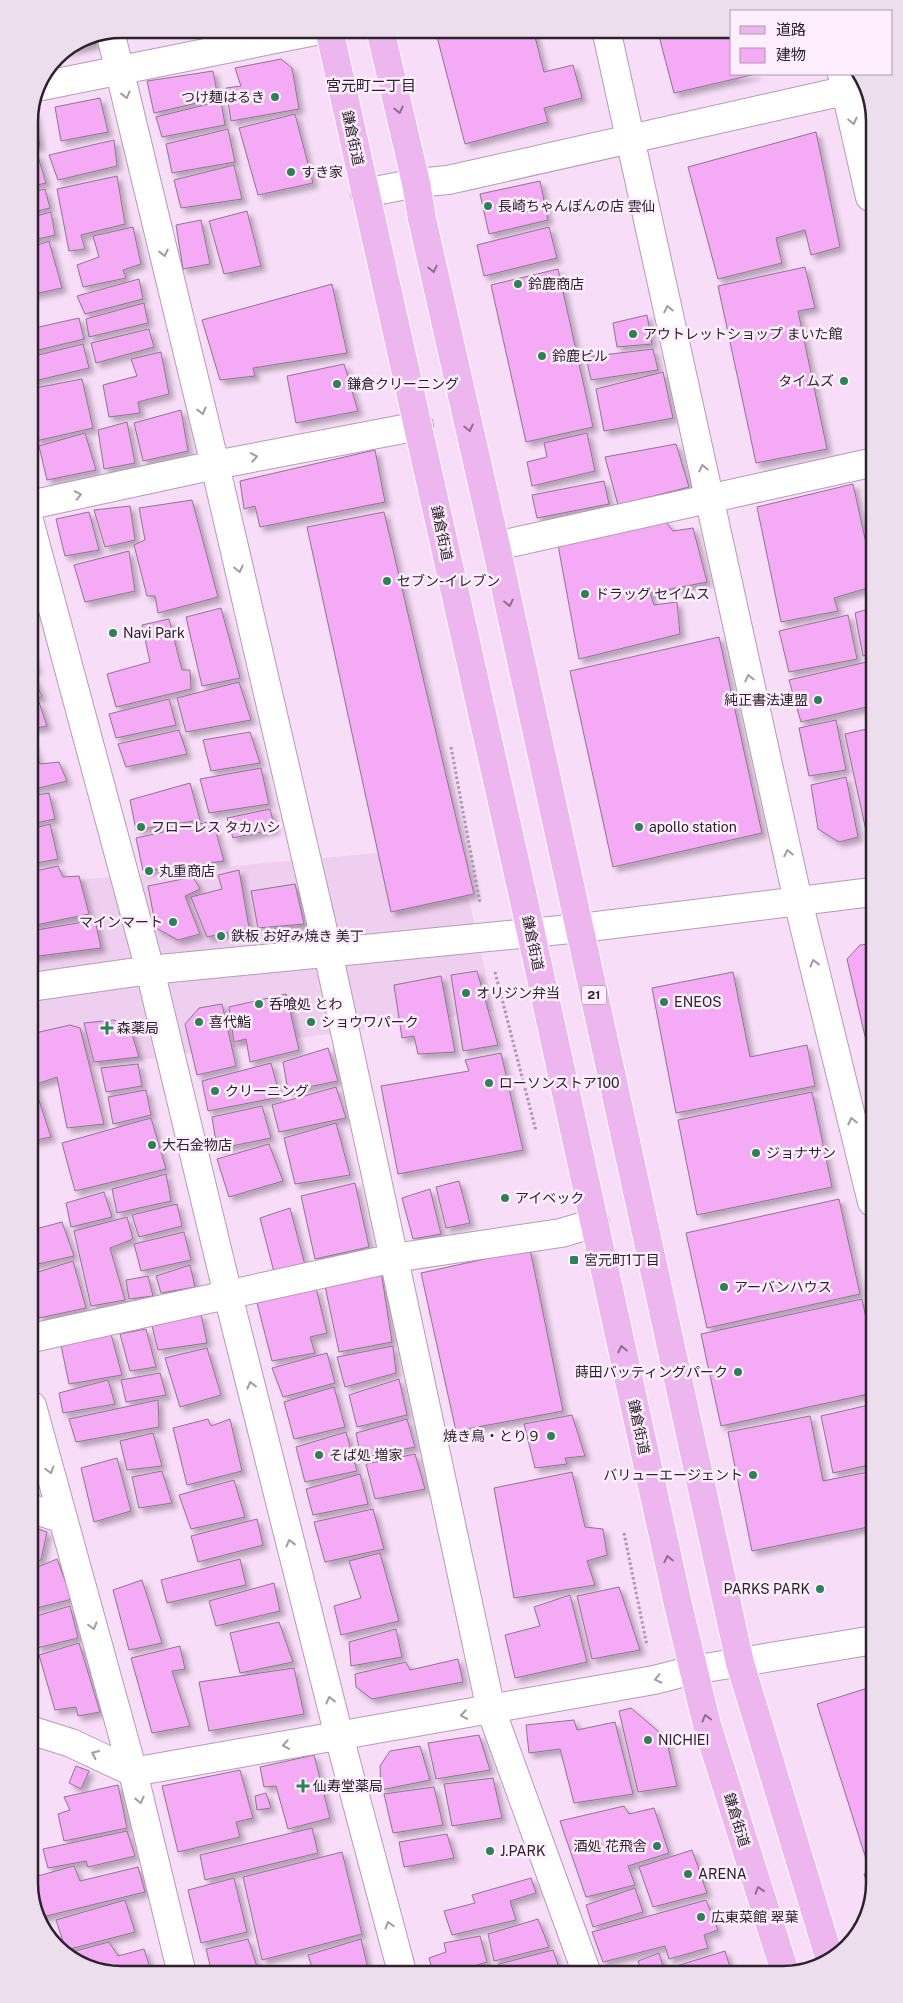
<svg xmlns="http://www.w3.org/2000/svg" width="903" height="2003" font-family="'Public Sans','Noto Sans JP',sans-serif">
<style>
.built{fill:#efcfef}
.building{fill:#f4aaf4;stroke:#8d768d;filter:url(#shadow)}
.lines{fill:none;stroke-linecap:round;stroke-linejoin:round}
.minor-casing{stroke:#b59cb4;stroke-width:30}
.major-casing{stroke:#fff;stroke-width:30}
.path{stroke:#ab97ab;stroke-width:3;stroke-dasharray:2.5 2.5;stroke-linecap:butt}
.minor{stroke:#fff;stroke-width:28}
.major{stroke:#eeb6ef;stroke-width:28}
.oneway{stroke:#a09ca0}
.oneway2{stroke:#8d6c8e}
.poi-dot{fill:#2c8155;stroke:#feeefe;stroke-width:2}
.labels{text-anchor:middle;stroke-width:5;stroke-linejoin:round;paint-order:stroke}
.shield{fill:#feeefe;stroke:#6b5f6b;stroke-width:1}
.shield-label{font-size:12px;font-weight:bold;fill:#2c222c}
.poi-label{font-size:14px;fill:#2c222c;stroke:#feeefe;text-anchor:start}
.street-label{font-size:14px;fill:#2c222c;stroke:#feeefe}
.neighbourhood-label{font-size:15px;fill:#2c222c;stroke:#feeefe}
.rim{fill:none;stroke:#2c222c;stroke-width:2.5}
</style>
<defs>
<filter id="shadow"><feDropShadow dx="4.5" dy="4.5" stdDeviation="2.5" flood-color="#0004"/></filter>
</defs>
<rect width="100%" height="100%" fill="#f7ddf7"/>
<path class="built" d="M457,846L494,1011L31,1075V884Z"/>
<path class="building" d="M435,29H533L544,72L573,65L582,98L544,108L548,122L465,144Z
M689,29H732V74H756L674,93L659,36Z
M93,34L96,44L61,52L86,36Z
M281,59L292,68L299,109L231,121L226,88L241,86L235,68Z
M213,71L218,98L154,113L147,81Z
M100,98L108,132L61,141L55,107Z
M221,101L225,125L162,137L156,117Z
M34,112L40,146L29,150V115Z
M295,114L313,183L258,195L239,128Z
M228,129L235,162L172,173L166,144Z
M816,132L840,247L811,255L805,230L776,238L782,263L718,279L688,167Z
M114,140L117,166L58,180L49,155Z
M37,153L46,183L29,187V156Z
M234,165L242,199L181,208L174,180Z
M117,176L125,224L81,235L85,249L69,251L57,189Z
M540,181L548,220L489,234L480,194Z
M45,189L50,208L29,213V193Z
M247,211L261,266L224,274L209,221Z
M51,212L55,235L29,241V218Z
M201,220L210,264L183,269L176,225Z
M133,227L141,264L123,270L126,278L83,287L77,265L99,257L93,236Z
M549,227L557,258L484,276L477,245Z
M49,241L62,288L29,295V248Z
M805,267L815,308L798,311L827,449L756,463L718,286Z
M558,269L593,427L526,442L491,285Z
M139,279L143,299L85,314L77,296Z
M332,284L347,353L253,368L255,376L220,380L202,320Z
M144,303L148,323L89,337L86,319Z
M647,315L652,344L617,347L613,323Z
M79,318L84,339L30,352V329Z
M149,329L154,347L96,363L91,343Z
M83,344L89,368L30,382V357Z
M653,349L658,370L591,380L586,357Z
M161,352L169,394L138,402L140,413L109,417L103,385L137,376L131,359Z
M344,364L358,411L296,423L287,376Z
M663,372L673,418L604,431L596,389Z
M82,379L93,428L36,441L30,420V389Z
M181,410L188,451L143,461L134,423Z
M127,422L135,463L104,469L98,430Z
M85,433L96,470L47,480L39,446Z
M587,433L595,471L532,486L527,462L547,457L544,443Z
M676,444L689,487L618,505L605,457Z
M375,450L385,502L260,527L255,506L244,509L240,481Z
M604,481L609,504L537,518L532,495Z
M853,484L871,566V587L834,598L838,611L781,622L757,507Z
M192,500L218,597L158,613L155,596H147L134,545L145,540L139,508Z
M130,506L135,540L105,547L94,510Z
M89,512L99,550L65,556L56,519Z
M384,512L474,894L391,912L307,527Z
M664,520L673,531L693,528L707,582L650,593L654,605L677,602L680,634L579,659L558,545Z
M129,551L135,591L85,602L74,565Z
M221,608L240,678L202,686L186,617Z
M871,608V654L863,656L855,613Z
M848,615L857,659L789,672L779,631Z
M169,619L182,670H190L191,689L116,707L107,674L150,662L142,625Z
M719,637L762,833L613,867L570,671Z
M30,649L37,670L30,671Z
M871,661V706L801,722L789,680Z
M33,675L42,697L30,699V676Z
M239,682L251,720L186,732L177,698Z
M169,699L176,725L116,738L109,714Z
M39,702L47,726L31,729L30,704Z
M836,720L846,770L809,776L799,728Z
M871,728V839L868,840L845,734Z
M179,730L187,754L126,767L118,744Z
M250,732L260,763L211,771L203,740Z
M31,740L40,764L59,762L67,781L31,790Z
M261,768L269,804L209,813L200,779Z
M846,777L858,837L839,842L818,829L811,785Z
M190,783L200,820L136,830L130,800Z
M49,793L55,819L31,824V796Z
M270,809L275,829L233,838L227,818Z
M213,821L224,861L143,871L136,838Z
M50,824L58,859L31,864V829Z
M58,866L63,877L79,876L89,914L31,926V872Z
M239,870L249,928L207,937L191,897L222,889L218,875Z
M193,877L200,889L185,896L200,934L178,940L156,928L148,886Z
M295,884L304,924L258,928L251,891Z
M95,920L101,948L31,957V931Z
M872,944V1066L847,959L860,945Z
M477,971L498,1045L463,1051L451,975Z
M733,972L750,1057L807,1045L815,1086L676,1113L652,988Z
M441,976L455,1052L418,1054L414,1036L402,1038L394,985Z
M286,994L299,1050L250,1062L246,1039L234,1042L229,1007Z
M222,1004L236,1066L197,1075L185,1024L199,1008Z
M114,1020L130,1028L139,1057L94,1062L84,1023Z
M70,1025L80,1028L104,1124L67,1128L57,1077L34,1085L51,1137L32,1141L31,1034Z
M328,1048L338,1081L288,1091L283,1062Z
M501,1053L523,1150L398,1174L381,1086L469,1071L465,1060Z
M271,1063L280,1097L208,1111L202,1081Z
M138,1064L142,1086L106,1092L101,1068Z
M336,1087L346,1118L279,1132L272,1105Z
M146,1090L151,1115L113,1124L108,1097Z
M812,1092L832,1187L697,1215L678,1120Z
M262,1106L271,1138L217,1149L212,1117Z
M151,1118L166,1169L75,1191L62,1143Z
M336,1123L350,1175L295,1184L284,1138Z
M269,1144L283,1181L229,1197L217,1159Z
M166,1174L171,1201L117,1213L112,1189Z
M459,1181L470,1223L446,1228L436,1187Z
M355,1183L369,1247L315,1259L301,1196Z
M430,1189L441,1234L413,1239L402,1198Z
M104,1192L112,1217L71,1227L66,1203Z
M839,1199L860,1294L707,1328L686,1233Z
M177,1204L182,1226L139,1237L132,1215Z
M290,1208L305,1265L274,1272L260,1218Z
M127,1217L133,1239L110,1248L125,1300L91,1306L74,1231Z
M62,1222L74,1256L33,1265L32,1230Z
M184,1232L191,1260L141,1271L134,1244Z
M530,1249L563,1411L456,1431L421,1273Z
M73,1261L86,1308L39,1318L32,1285V1274Z
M190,1265L195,1287L161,1293L156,1276Z
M381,1271L392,1342L339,1352L325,1286Z
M148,1276L153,1296L129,1299L126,1280Z
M316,1288L327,1333L310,1337L315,1353L272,1361L257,1303Z
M862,1299L873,1351V1393L721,1426L701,1334Z
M201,1314L207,1343L158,1350L152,1326Z
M146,1329L156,1367L130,1371L120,1334Z
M111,1334L122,1375L69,1384L61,1345Z
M393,1346L396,1373L345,1387L337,1357Z
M207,1348L221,1395L180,1407L165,1358Z
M327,1353L335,1383L283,1397L272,1368Z
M160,1373L166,1395L126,1402L121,1380Z
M399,1379L407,1415L357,1427L349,1395Z
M108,1380L115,1404L63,1413L59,1393Z
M334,1387L345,1427L294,1439L284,1402Z
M158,1400L159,1427L76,1442L69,1419Z
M873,1404V1464L833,1473L821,1416Z
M572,1415L585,1456L565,1458L567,1464L535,1468L524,1424Z
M810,1416L823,1481L873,1471V1526L752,1551L728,1432Z
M208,1419L211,1426L230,1419L242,1471L187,1485L173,1428Z
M407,1419L415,1447L361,1458L356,1433Z
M346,1432L357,1471L305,1482L296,1447Z
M153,1433L162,1466L127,1470L120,1441Z
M415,1454L425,1489L375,1499L366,1464Z
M117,1458L131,1511L94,1522L81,1468Z
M162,1471L172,1503L139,1508L132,1477Z
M572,1472L585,1527L603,1529L607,1555L587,1561L595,1585L514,1598L494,1488Z
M360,1474L368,1504L313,1515L306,1489Z
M234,1480L245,1517L191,1529L179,1495Z
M373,1509L384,1549L325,1562L314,1522Z
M257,1519L263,1545L198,1562L191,1536Z
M33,1527L47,1532L41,1560L33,1563Z
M380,1553L399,1621L341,1635L334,1606L361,1598L349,1561Z
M57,1559L72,1599L33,1609V1569Z
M240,1559L246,1585L167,1603L161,1580Z
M142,1580L162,1643L129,1650L113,1590Z
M274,1583L280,1611L216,1626L209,1601Z
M619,1587L640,1650L592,1659L577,1596Z
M570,1595L587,1662L515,1678L505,1635L540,1626L534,1607Z
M70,1606L78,1638L37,1648L33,1617Z
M279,1622L293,1662L240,1673L230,1633Z
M396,1629L402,1657L351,1666L349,1642Z
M79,1643L100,1712L78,1716L76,1707L55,1710L39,1655Z
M180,1646L185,1669L172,1671L190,1726L152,1733L131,1658Z
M458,1659L463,1682L372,1699L356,1687L355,1674L406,1662L410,1670Z
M294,1668L304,1714L209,1731L199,1682Z
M874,1686V1863L868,1865L817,1704Z
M631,1708L666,1738L677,1786L638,1792L619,1711Z
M574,1720L577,1730L615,1722L633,1794L574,1803L560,1749L529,1753L526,1725Z
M479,1735L490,1770L436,1779L428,1743Z
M420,1746L430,1780L381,1790L380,1766L390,1751Z
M314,1755L330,1818L288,1829L276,1786L264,1787L260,1767Z
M76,1766L89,1771L81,1789L69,1783Z
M240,1770L253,1818L236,1822L240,1837L178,1852L162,1786Z
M493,1778L502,1818L452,1826L444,1784Z
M118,1785L127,1828L64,1841L58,1814L70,1810L64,1797Z
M434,1787L443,1825L393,1833L384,1794Z
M266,1793L271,1808L257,1810L255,1796Z
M624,1806L629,1814L654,1808L669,1853L628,1866L635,1885L586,1897L560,1821Z
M312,1828L318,1853L205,1880L200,1855Z
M127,1831L135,1856L88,1867L86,1861L48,1868L43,1849Z
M447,1834L454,1858L404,1867L399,1842Z
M692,1850L707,1893L653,1907L639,1867Z
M342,1852L362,1934L262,1960L243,1877Z
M74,1866L80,1881L138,1867L145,1892L38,1918L34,1912V1877Z
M874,1871V1883L871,1895L864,1874Z
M234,1878L247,1932L201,1943L188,1890Z
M531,1878L536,1893L510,1901L516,1920L452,1935L444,1911L475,1903L472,1895Z
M635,1888L643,1912L593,1927L586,1905Z
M125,1900L135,1932L66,1950L56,1920Z
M706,1900L718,1930L704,1935L708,1948L669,1959L665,1946L603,1962L592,1932Z
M538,1919L549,1947L494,1961L488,1934Z
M480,1936L487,1962L454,1972H433L429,1958L446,1952L444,1943Z
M248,1939L259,1973H212L206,1949Z
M361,1939L368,1969L353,1972L314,1973L308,1955Z
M109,1942L118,1956L144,1949L152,1974H114L64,1954Z
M553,1950L560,1971H501L499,1964Z
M725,1951L731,1970H671L670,1968Z
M659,1953L664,1970H641L638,1961Z"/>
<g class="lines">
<defs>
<path id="minor" d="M606,29L798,901L872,1202
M110,31L215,465L328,952L491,1710L586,1971
M842,74L870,197
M42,86L325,29
M365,193L416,183L448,180L866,86
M30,505L215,465L419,426
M30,524L150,970L228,1295L339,1736L402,1972
M496,546L870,463
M31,987L150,970L581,928L872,892
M32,1338L394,1258L561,1233L595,1223
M32,1406L133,1772L182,1974
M33,1509L63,1519
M33,1731L71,1743L133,1772L654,1680L693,1670L874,1640"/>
<path id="major" d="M329,29L522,892L679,1609L707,1725L784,1969
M380,29L416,183L422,219L496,546L740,1663L829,1957"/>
</defs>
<use href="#minor" class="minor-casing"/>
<use href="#major" class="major-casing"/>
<path class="path" d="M451,747L480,903
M495,972L536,1131
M624,1533L647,1646"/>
<use href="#minor" class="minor"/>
<use href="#major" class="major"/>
</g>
<defs><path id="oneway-chevron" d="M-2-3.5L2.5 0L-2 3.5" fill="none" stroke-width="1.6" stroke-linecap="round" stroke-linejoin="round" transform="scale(1.25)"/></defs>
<g class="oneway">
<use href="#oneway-chevron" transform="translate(126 95) rotate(76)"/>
<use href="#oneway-chevron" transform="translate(853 121) rotate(77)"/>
<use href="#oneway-chevron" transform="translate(164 253) rotate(76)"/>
<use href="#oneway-chevron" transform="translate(668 309) rotate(-102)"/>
<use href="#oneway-chevron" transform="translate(202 411) rotate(76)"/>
<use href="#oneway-chevron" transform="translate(254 457) rotate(-11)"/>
<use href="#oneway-chevron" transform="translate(703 468) rotate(-102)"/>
<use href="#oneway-chevron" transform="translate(78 495) rotate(-12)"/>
<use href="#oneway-chevron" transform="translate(239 569) rotate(77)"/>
<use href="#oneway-chevron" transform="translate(749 678) rotate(-103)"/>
<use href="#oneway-chevron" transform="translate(788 853) rotate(-102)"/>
<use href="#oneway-chevron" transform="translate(814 963) rotate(-104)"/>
<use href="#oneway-chevron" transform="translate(852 1121) rotate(-104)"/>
<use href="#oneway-chevron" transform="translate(251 1385) rotate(-104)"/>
<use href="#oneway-chevron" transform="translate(50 1470) rotate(75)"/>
<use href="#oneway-chevron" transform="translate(290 1543) rotate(-104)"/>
<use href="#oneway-chevron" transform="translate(93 1626) rotate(75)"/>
<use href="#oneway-chevron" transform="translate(658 1679) rotate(167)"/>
<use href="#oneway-chevron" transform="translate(330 1700) rotate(-104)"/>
<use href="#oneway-chevron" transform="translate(464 1715) rotate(170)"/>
<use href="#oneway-chevron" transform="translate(286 1745) rotate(170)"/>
<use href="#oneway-chevron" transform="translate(95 1754) rotate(-155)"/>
<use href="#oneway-chevron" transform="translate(140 1800) rotate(76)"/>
<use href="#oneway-chevron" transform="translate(389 1925) rotate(-105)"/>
</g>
<g class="oneway2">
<use href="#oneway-chevron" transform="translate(399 110) rotate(77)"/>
<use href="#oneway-chevron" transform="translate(433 269) rotate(77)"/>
<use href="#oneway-chevron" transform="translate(469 428) rotate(77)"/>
<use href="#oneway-chevron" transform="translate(509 603) rotate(78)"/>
<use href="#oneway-chevron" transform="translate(622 1349) rotate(-102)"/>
<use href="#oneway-chevron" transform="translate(668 1559) rotate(-102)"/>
<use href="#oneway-chevron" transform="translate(706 1718) rotate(-105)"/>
<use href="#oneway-chevron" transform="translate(759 1890) rotate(-107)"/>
</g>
<g class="poi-dot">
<circle cx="275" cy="97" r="5"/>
<circle cx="291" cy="172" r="5"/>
<circle cx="488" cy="206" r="5"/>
<circle cx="518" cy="284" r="5"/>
<circle cx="633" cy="334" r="5"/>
<circle cx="542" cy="356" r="5"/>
<circle cx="844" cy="381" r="5"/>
<circle cx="337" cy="384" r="5"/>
<circle cx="387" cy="581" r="5"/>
<circle cx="585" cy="594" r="5"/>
<circle cx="113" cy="633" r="5"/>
<circle cx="818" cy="700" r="5"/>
<circle cx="141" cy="827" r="5"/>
<circle cx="639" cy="827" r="5"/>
<circle cx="149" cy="871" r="5"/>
<circle cx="173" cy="922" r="5"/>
<circle cx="221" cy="936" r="5"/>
<circle cx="466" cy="993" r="5"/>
<circle cx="664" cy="1002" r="5"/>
<circle cx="259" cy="1004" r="5"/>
<circle cx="199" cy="1022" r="5"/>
<circle cx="311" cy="1022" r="5"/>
<path d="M104.5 1020.5h5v5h5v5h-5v5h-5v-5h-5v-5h5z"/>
<circle cx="489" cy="1083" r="5"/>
<circle cx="215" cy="1091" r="5"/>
<circle cx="152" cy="1145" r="5"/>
<circle cx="756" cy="1153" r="5"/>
<circle cx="505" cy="1198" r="5"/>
<rect x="569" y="1255" width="10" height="10" rx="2.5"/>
<circle cx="724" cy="1287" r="5"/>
<circle cx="738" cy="1372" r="5"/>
<circle cx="551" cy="1436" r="5"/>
<circle cx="319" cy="1455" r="5"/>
<circle cx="753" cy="1475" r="5"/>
<circle cx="820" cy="1589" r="5"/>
<circle cx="648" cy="1740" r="5"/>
<path d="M300.5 1778.5h5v5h5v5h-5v5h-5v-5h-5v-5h5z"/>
<circle cx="657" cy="1846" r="5"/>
<circle cx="490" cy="1851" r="5"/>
<circle cx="688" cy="1874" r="5"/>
<circle cx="701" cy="1917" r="5"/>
</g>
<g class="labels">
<rect class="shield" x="581.5" y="985.5" width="25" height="19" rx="4"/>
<g class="shield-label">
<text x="594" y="999">21</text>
</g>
<g class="poi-label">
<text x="265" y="102" text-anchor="end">つけ麺はるき</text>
<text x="301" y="177">すき家</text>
<text x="498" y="211">長崎ちゃんぽんの店 雲仙</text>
<text x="528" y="289">鈴鹿商店</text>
<text x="643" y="339">アウトレットショップ まいた館</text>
<text x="552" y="361">鈴鹿ビル</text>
<text x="834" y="386" text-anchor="end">タイムズ</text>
<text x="347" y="389">鎌倉クリーニング</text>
<text x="397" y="586">セブン-イレブン</text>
<text x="595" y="599">ドラッグ セイムス</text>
<text x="123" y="638">Navi Park</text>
<text x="808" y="705" text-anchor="end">純正書法連盟</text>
<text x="151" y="832">フローレス タカハシ</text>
<text x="649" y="832">apollo station</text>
<text x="159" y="876">丸重商店</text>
<text x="163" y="927" text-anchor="end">マインマート</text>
<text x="231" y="941">鉄板 お好み焼き 美丁</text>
<text x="476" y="998">オリジン弁当</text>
<text x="674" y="1007">ENEOS</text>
<text x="269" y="1009">呑喰処 とわ</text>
<text x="209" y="1027">喜代鮨</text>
<text x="321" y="1027">ショウワパーク</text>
<text x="117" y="1033">森薬局</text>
<text x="499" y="1088">ローソンストア100</text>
<text x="225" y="1096">クリーニング</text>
<text x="162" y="1150">大石金物店</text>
<text x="766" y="1158">ジョナサン</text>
<text x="515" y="1203">アイベック</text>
<text x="584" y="1265">宮元町1丁目</text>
<text x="734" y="1292">アーバンハウス</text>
<text x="728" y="1377" text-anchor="end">蒔田バッティングパーク</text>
<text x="541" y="1441" text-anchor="end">焼き鳥・とり９</text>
<text x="329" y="1460">そば処 増家</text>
<text x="743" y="1480" text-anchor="end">バリューエージェント</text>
<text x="810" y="1594" text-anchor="end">PARKS PARK</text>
<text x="658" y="1745">NICHIEI</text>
<text x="313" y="1791">仙寿堂薬局</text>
<text x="647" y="1851" text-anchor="end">酒処 花飛舎</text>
<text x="500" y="1856">J.PARK</text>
<text x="698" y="1879">ARENA</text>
<text x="711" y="1922">広東菜館 翠葉</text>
</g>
<g class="street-label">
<text transform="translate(353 138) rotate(78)" y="5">鎌倉街道</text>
<text transform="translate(442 533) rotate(78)" y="5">鎌倉街道</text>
<text transform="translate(533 943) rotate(78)" y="5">鎌倉街道</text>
<text transform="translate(639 1427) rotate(78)" y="5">鎌倉街道</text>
<text transform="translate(737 1820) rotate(73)" y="5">鎌倉街道</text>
</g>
<g class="neighbourhood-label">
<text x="371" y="91">宮元町二丁目</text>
</g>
</g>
<path d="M0 0H903V2003H0ZM121 38H783A83 83 0 0 1 866 121V1883A83 83 0 0 1 783 1966H121A83 83 0 0 1 38 1883V121A83 83 0 0 1 121 38Z" fill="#eddeed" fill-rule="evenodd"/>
<path class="rim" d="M121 38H783A83 83 0 0 1 866 121V1883A83 83 0 0 1 783 1966H121A83 83 0 0 1 38 1883V121A83 83 0 0 1 121 38Z"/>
<rect x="730" y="10" width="162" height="65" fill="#feeefe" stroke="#aa9caa"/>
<rect x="740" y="26" width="25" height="8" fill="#eeb6ef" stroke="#aa9caa"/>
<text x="776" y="35" font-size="15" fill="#2c222c">道路</text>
<rect x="740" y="48" width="25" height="15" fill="#f4aaf4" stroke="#aa9caa"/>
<text x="776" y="60" font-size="15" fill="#2c222c">建物</text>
</svg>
